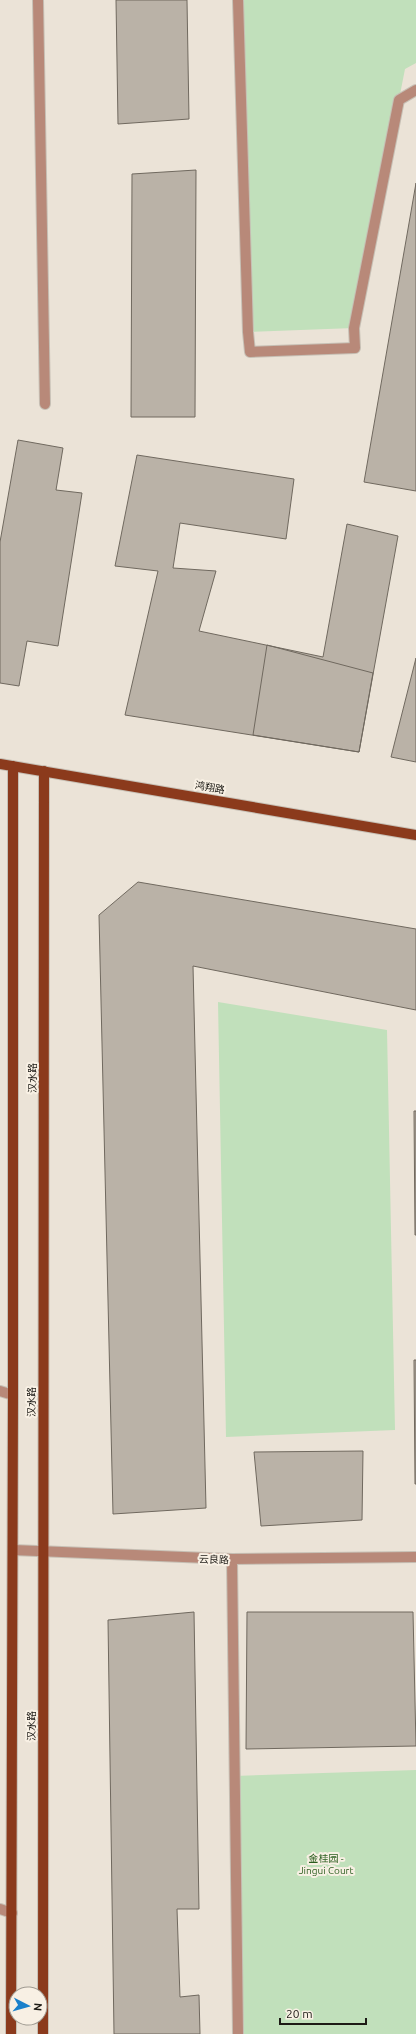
<svg xmlns="http://www.w3.org/2000/svg" width="416" height="2034" font-family="Ubuntu,'Noto Sans SC',sans-serif">
<style>
.green{fill:#c1e0bb}
.building{fill:#bab2a7;stroke:#70695f}
.lines{fill:none;stroke-linecap:round;stroke-linejoin:round}
.minor-casing{stroke:#c6bfb4;stroke-width:12}
.major-casing{stroke:#c6bfb4;stroke-width:12}
.minor{stroke:#b88979;stroke-width:10}
.major{stroke:#8b3a1c;stroke-width:10}
.labels{text-anchor:middle;stroke-width:4;stroke-linejoin:round;paint-order:stroke}
.street-label{font-size:10px;fill:#1d1b16;stroke:#f8f0e4}
.park-label{font-size:10px;fill:#2b5e1f;stroke:#f8f0e4}
</style>
<rect width="100%" height="100%" fill="#ebe3d7"/>
<path class="green" d="M238,0H416V63L405,69L354,328L248,332Z
M218,1002L387,1030L395,1430L226,1437Z
M416,1770V2034H238L234,1776Z"/>
<path class="building" d="M116,0H187L189,119L118,124Z
M196,170L195,417H131L132,174Z
M416,183V491L364,482Z
M18,440L63,448L56,490L82,493L58,646L27,641L19,686L0,683V542Z
M137,455L294,479L286,539L180,523L173,568L216,571L199,631L323,657L347,524L398,536L359,752L125,715L158,571L115,566Z
M267,645L373,673L359,752L253,735Z
M416,658V762L391,757Z
M138,882L416,929V1010L193,966L206,1508L113,1514L99,915Z
M414,1111H416V1235H415Z
M414,1360H416V1484H415Z
M363,1451L362,1520L261,1526L254,1452Z
M194,1612L199,1909H177L180,1997L199,1995L200,2034H114L108,1620Z
M247,1612H413L416,1746L246,1749Z"/>
<g class="lines">
<defs>
<path id="minor" d="M38,0L45,404
M238,0L248,332L250,352L355,348L354,328L399,100L416,90
M0,1391L13,1395
M13,1550L232,1559L416,1557
M232,1559L238,2034
M0,1909L12,1913"/>
<path id="major" d="M0,764L416,835
M11,2034L13,1395V766
M43,2034L44,771"/>
</defs>
<use href="#minor" class="minor-casing"/>
<use href="#major" class="major-casing"/>
<use href="#minor" class="minor"/>
<use href="#major" class="major"/>
</g>
<g class="labels">
<g class="street-label">
<text transform="translate(210 787) rotate(10)" y="4">鸿翔路</text>
<text transform="translate(32 1078) rotate(-90)" y="4">汉水路</text>
<text transform="translate(31 1402) rotate(-90)" y="4">汉水路</text>
<text transform="translate(214 1559) rotate(2)" y="4">云良路</text>
<text transform="translate(31 1726) rotate(-90)" y="4">汉水路</text>
</g>
<g class="park-label">
<text x="326" y="1862">金桂园 -<tspan x="326" dy="12">Jingui Court</tspan></text>
</g>
</g>
<g transform="translate(28 2006) rotate(96)"><circle r="19" fill="#f8f0e4" stroke="#a09b92"/>
<path d="M0-3L7 15L0 10L-7 15Z" fill="#1a80cb"/>
<text y="-6" font-size="11" font-weight="bold" text-anchor="middle" fill="#1d1b16">N</text>
</g>
<path d="M280 2018v6h86v-6" fill="none" stroke="#1d1b16" stroke-width="2"/>
<text x="286" y="2018" font-size="12" fill="#1d1b16" stroke="#f8f0e4" stroke-width="3" paint-order="stroke">20 m</text>
</svg>
